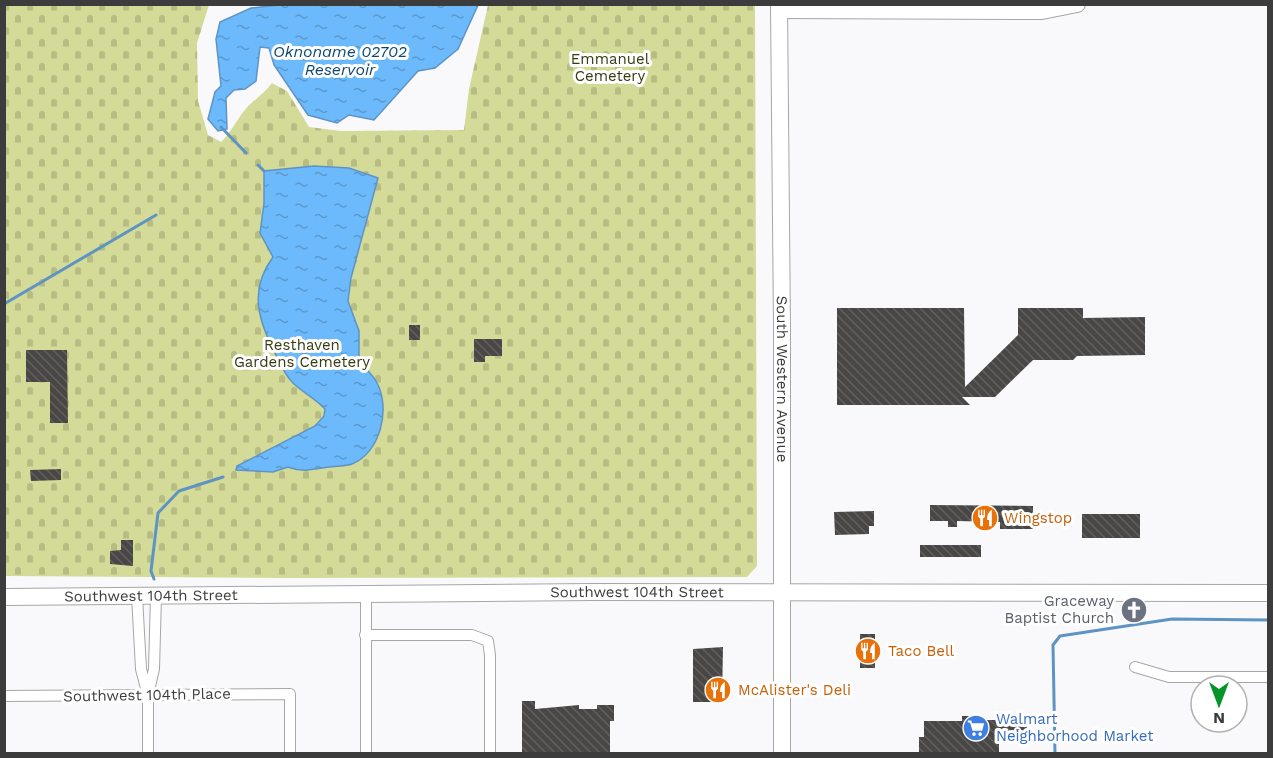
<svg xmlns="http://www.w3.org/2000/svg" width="1273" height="758" font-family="'Work Sans',sans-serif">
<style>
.cemetery{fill:url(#cemetery-stones)}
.water{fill:url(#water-ripples);stroke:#5e94c3;stroke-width:1.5}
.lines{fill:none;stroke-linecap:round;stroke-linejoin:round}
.stream{stroke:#5e94c3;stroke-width:3}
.building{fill:url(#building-back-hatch)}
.street-casing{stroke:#a5a6a7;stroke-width:12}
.secondary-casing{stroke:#a5a6a7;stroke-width:18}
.street{stroke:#fff;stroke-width:10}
.secondary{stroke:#fff;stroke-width:16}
.labels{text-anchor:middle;stroke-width:6;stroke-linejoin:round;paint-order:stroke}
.park-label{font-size:15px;fill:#393b12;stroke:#fff}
.street-label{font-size:15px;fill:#3c3c3d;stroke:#fff}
.food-label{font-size:15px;fill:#c56008;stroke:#fff;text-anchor:start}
.worship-label{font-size:15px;fill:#5b616d;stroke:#fff;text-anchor:end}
.shop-label{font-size:15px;fill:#366cbe;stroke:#fff;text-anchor:start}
.water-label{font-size:16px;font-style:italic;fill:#0d4872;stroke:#fff}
</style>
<defs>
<pattern id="cemetery-stones" width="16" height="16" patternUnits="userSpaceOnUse" patternTransform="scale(1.5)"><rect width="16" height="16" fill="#d4da97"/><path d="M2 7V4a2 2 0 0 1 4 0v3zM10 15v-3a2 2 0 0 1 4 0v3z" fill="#b7bc83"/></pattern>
<pattern id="water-ripples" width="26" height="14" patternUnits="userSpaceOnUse" patternTransform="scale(1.5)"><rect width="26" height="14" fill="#6cbafc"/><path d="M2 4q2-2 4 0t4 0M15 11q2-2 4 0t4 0" fill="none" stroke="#5a98cd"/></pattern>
<pattern id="building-back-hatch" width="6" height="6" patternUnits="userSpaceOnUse" patternTransform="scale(1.5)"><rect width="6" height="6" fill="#494746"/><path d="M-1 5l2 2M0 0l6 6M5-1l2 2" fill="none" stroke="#62605f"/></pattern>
</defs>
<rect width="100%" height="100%" fill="#f9f9fb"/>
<path class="cemetery" d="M5,5H209L197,43L198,101L208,135L221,142C231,132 236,121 244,111C252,101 264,94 272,83L287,91L309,127L341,131L464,130L469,89L488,5H755L757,566L747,577L284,578L5,576Z"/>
<path class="water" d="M288,4H478V5L458,49L435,68L418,71L374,120L349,115L337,123L308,115L274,65L269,48L260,47L256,81L245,89L234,90L226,98L227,129L218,131L208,119L215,92L221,86L216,39L220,22L251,8Z
M314,166L349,168L378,178L351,278L348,301L359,331V361C365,368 373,375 377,383C391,409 380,453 352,464C346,466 336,466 329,467C314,469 303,473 288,467L273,472L236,470L237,466L315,426L324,416L325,409C315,398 302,392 293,383C283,373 278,359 272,347C256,314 251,287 273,257L260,233L264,203V171Z"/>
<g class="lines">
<path class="stream" d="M221,127L246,153
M258,165L264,171
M4,304L156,215
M154,579L151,571L158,513L179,491L223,477
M1055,754L1053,645L1060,636L1172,619L1268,620"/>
</g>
<path class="building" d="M837,308H964L965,387L1018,335V308H1083V318L1145,317V355L1077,356L1073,360H1033L995,397H962L970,405H837Z
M409,325H420V340H409Z
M474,339H502V356H485V362H474Z
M26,350H67L68,423H50V382H26Z
M61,469V480L31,481L30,470Z
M930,505L1033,506V529H1000V522L957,521V527H948V521H930Z
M874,511V526H869V534L835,535L834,512Z
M1082,514H1140V538H1082Z
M121,540H133V566L110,564V551L121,550Z
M920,545H981V557H920Z
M860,634H875V668H860Z
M723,647L722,702H693V649Z
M522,701H535V709L579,705V709H597V705H614V721H610V753H522Z
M962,716H970V720H1027V735H999V753H919V737H924V721H962Z"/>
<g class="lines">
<defs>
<path id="street" d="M366,594V754
M137,596L141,669L147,692
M365,635H472L488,641L490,655V754
M1135,667L1169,677H1268
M4,696L290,694V754
M148,754V695L154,669L156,596"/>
<g id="secondary">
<path id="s1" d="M779,4L782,328V754"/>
<path d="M779,10L1042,11L1077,4"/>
<path id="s2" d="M4,597L593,592L1268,593"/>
</g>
</defs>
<use href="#street" class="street-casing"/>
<use href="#secondary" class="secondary-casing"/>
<use href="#street" class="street"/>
<use href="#secondary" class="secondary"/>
</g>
<defs>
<symbol id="restaurant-disc" viewBox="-11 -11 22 22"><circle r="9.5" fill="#e8710a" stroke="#fff"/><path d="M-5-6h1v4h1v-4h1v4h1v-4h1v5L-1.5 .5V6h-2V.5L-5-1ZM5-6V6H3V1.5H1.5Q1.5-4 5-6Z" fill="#fff"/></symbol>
<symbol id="church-disc" viewBox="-11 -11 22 22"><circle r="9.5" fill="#6b7280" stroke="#fff"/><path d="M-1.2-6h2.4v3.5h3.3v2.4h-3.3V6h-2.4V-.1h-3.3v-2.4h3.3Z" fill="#fff"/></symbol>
<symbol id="supermarket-disc" viewBox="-11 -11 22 22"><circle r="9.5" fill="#3f7fe0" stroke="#fff"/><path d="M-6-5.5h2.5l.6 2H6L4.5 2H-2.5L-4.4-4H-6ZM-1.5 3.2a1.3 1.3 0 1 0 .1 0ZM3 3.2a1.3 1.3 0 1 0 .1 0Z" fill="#fff"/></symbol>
</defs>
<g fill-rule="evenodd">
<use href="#restaurant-disc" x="970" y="503" width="30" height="30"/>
<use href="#church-disc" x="1119" y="595" width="30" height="30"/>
<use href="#restaurant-disc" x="853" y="636" width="30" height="30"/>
<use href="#restaurant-disc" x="703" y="675" width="30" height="30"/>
<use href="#supermarket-disc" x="961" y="713" width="30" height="30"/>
</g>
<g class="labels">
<g class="park-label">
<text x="610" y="64">Emmanuel<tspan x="610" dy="17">Cemetery</tspan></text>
<text x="302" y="350">Resthaven<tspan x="302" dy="17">Gardens Cemetery</tspan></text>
</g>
<g class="street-label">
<text dy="5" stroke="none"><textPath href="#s1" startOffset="375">South Western Avenue</textPath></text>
<text dy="5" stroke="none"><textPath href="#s2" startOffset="633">Southwest 104th Street</textPath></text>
<text dy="5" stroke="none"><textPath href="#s2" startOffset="147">Southwest 104th Street</textPath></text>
<text transform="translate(147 695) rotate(-1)" y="5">Southwest 104th Place</text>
</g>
<g class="food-label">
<text x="1004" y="523">Wingstop</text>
<text x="888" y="656">Taco Bell</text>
<text x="738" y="695">McAlister's Deli</text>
</g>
<g class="worship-label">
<text x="1114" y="606">Graceway<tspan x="1114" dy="17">Baptist Church</tspan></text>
</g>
<g class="shop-label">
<text x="996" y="724">Walmart<tspan x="996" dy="17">Neighborhood Market</tspan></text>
</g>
<g class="water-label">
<text x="340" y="57">Oknoname 02702<tspan x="340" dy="18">Reservoir</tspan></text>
</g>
</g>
<rect width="1273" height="758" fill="none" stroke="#3c3c3d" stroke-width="12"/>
<g transform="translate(1219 704) rotate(180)"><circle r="28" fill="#ffffff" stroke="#b1b1b1" stroke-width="1.5"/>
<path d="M0-4.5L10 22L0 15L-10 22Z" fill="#049428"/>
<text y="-9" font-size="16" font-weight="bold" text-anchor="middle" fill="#3c3c3d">N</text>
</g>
</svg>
